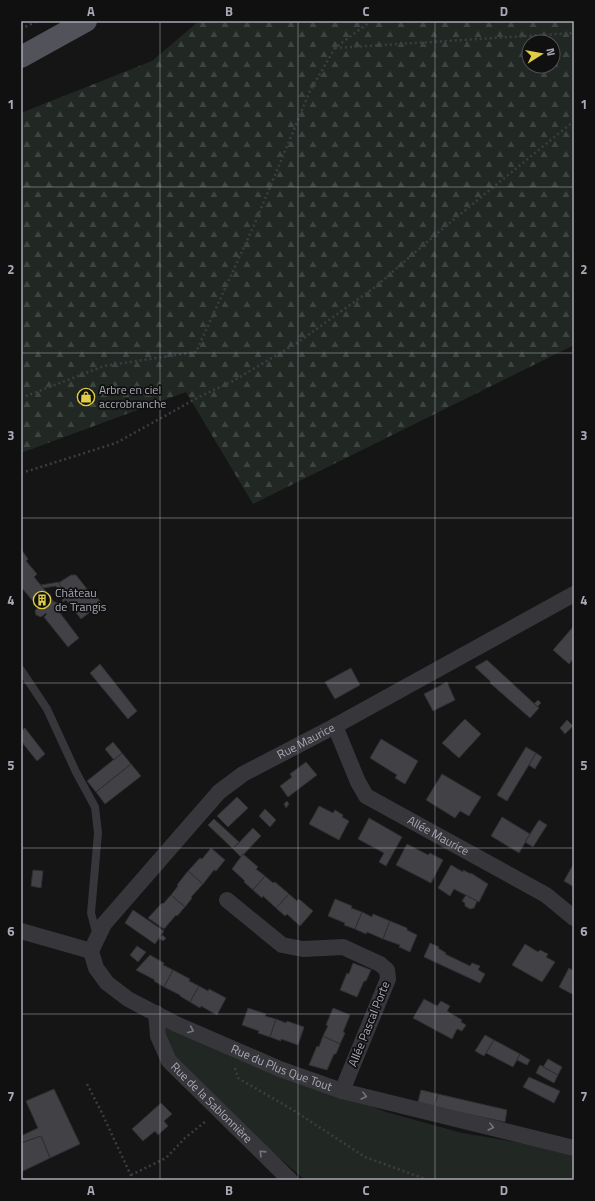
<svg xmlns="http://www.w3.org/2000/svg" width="595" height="1201" font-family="'Titillium Web',sans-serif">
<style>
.forest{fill:url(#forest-firs);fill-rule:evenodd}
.garden{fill:#212823}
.building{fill:#424246;stroke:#302f32}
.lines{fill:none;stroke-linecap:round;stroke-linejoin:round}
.path{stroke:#3c3d42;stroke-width:2.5;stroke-dasharray:2 3;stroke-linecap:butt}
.lane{stroke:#36363b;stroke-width:8}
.street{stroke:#36363b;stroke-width:16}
.primary{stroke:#52525a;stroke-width:22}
.oneway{stroke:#75757e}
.grid{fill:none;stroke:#a8a9b5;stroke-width:1;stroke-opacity:0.55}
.labels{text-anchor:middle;stroke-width:3.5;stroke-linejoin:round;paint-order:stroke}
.poi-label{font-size:12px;fill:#a8a9b5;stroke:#101011;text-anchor:start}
.street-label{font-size:12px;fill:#a8a9b5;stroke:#101011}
.neatline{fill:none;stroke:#a8a9b5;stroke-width:1.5}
.grid-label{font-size:13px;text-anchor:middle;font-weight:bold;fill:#a8a9b5}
</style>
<defs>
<pattern id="forest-firs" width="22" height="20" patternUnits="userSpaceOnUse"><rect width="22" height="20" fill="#212823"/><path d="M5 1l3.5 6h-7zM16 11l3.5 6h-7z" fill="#3e4441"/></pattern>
</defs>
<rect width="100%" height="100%" fill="#151516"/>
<path class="forest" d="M199,21H574V345L253,504L186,392L21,453V113L152,61ZM529,42H553V66H529Z"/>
<path class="garden" d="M161,1023L386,1112L462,1133L552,1148L574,1155V1180H305L233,1118L173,1058Z"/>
<path class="building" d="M21,549L28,559L26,561L37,574L34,577L49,595L50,594L51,596L50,597L54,602H56L60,607L57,609L79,638L68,647L44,617L47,614L46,613L41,617L36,615L35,611L38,607L21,587Z
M71,575H76L91,594L93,593L102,603L81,619L66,600L63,602L62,600L64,598L63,597L67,594L59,584L60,582Z
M60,582L59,584L67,594L62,597L59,595L61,593L56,586L43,588L41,585Z
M573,627L574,628V658L569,664L553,650Z
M487,660L539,708L530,718L490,683L491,682L475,667Z
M100,664L137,711L128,719L90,673Z
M351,668L360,685L335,699L325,682Z
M447,682L455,700L433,711L424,694Z
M538,700L541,703L537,707L534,704Z
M465,719L481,734L459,758L442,743Z
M567,720L573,726L565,734L560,728Z
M25,728L45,754L37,761L21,741V731Z
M381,739L418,761L405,784L395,778L397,775L370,758Z
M113,742L122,753L114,760L105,749Z
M526,747L536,753L507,801L497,795Z
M122,753L131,764L96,792L87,781Z
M536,753L542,757L535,769L529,765Z
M306,762L317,775L288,797L280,786L292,777L290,774Z
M131,764L141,776L105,804L96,792Z
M442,774L481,797L469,816L460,811L455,818L426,800Z
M237,797L248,808L228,827L217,816Z
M287,801L289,804L286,808L284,804Z
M319,806L333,813L335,810L343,815L342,817L349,821L339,840L309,824Z
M265,809L276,820L270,827L259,816Z
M502,817L530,834L519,853L491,836Z
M369,818L402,837L386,866L379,862L384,853L358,839Z
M214,819L239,842L233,849L208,825Z
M539,820L547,825L533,847L525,842Z
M253,828L261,836L241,857L233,849Z
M407,844L428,855L430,853L443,860L431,883L396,865Z
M211,848L225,860L216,871L214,870L203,884L188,871L200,858L202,859Z
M243,854L258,867L256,869L265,876L253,890L244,882L245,881L232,869Z
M574,863V887L564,881Z
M451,865L463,872V870L471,874V873L488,884L479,902L454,889L450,896L438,888Z
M33,870L43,871L41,888L31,886Z
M188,871L203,884L191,897L192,898L185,907L171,895L178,886L177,885Z
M265,876L273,883L275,882L289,894L276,908L263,896L262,898L253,890Z
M289,894L297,901L299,899L313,911L300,926L287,914L285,916L276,908Z
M171,895L185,907L177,916L176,915L164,929L148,918L162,903L163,904Z
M466,895L477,901L474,908L470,909L465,906V903L462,901Z
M335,899L352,906L351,908L362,912L355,929L344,925L345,923L328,916Z
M133,910L164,931L155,944L125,923Z
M362,912L372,917L373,914L390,921L383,939L367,932L366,934L355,929Z
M390,921L407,928V930L417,935L410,952L399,947L400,945L383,939Z
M162,935L166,938L163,941L159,938Z
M430,943L439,947L438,948L446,953L445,954L470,966L472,963L480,966L478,970L485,974L480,983L424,957Z
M525,944L538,952L540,950L548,954L546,957L555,962L542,982L512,965Z
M137,946L146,952L138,962L130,955Z
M150,955L164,963L163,965L173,970L164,987L154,981L155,980L136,970Z
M353,963L371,970L366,981H364L357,997L340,990L347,973L349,974Z
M569,968L574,971V995L559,987Z
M173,970L190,979L189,981L199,986L190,1002L180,996V995L164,987Z
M199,986L208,991L209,989L226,998L217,1015L201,1006L200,1008L190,1002Z
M424,999L437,1006L441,1001L450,1006L447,1011L462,1020L461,1022L466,1025L462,1031L457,1029L452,1039L413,1018Z
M248,1008L266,1014L265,1016L276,1019L270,1037L258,1033L259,1031L242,1025Z
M333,1008L350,1015L343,1032L345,1033L340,1044L323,1036L328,1026L326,1025Z
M276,1019L286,1023L287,1021L304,1027L298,1045L281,1039V1041L270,1037Z
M485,1035L494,1040L484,1056L475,1051Z
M323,1036L340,1044L336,1054H334L327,1070L309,1065L317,1046L319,1047Z
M494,1040L520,1054L513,1067L486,1053Z
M520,1054L530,1060L527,1065L517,1060Z
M548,1059L562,1067L558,1075L543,1067Z
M540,1065L558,1075L554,1083L536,1073Z
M529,1077L560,1091L554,1103L523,1087Z
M54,1089L80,1144L50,1158L41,1136L21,1143V1136L38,1128L26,1101Z
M421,1090L438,1094L434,1107L418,1102Z
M438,1094L507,1110L505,1122L434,1107Z
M161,1103L172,1114L164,1121L168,1126L158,1135L155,1131L143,1141L132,1129Z
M41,1136L50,1158L21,1172V1143Z"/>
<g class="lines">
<path class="path" d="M21,29L37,21
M335,48L574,33
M21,398L104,366L196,352L255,223L310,91L335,48L371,21
M21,472L28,471L116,443L199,397L233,381L297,343L375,287L441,230L574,121
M235,1068L238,1078L293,1110L365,1157L428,1180
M87,1084L101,1111L133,1180
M131,1175L166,1158L185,1138L206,1121"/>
<path class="lane" d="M21,670L47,709L76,772L95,807L98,833L91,913L97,936"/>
<g class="street">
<path id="s1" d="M335,726L358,782L366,796L546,895L574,918"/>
<path d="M227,900L282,945L303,949L343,947L380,964L387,970L388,979L342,1091"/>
<path id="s2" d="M21,931L91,951L96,968L107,983L128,999L176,1024L280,1069L342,1091L574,1148"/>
<path id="s3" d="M91,951L104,924L219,792L243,774L335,726L574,594"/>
<path id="s4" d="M156,1013L158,1036L169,1061L290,1180"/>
</g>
<path class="primary" d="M21,57L86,21"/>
</g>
<defs><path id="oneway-chevron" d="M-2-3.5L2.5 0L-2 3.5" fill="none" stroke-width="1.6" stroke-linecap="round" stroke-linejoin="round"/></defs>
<g class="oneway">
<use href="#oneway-chevron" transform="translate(191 1030) rotate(23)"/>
<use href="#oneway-chevron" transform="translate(364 1096) rotate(14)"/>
<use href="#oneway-chevron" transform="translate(491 1127) rotate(14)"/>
<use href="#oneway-chevron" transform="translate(262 1153) rotate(-136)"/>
</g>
<path class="grid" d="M160,21V1180M298,21V1180M435,21V1180M21,187H574M21,353H574M21,518H574M21,683H574M21,848H574M21,1014H574"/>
<defs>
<symbol id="shop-ring" viewBox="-11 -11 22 22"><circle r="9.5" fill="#101011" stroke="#e0cd43" stroke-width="1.5"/><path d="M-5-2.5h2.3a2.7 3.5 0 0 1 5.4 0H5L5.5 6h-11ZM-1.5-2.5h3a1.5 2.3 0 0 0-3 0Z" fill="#e0cd43"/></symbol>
<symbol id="building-ring" viewBox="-11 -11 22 22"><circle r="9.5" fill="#101011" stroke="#e0cd43" stroke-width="1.5"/><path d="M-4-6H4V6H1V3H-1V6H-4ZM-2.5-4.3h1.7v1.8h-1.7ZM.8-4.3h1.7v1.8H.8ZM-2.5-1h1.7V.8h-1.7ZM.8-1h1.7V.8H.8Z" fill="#e0cd43"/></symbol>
</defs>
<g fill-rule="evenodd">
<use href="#shop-ring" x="76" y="387" width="20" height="20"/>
<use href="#building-ring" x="32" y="590" width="20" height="20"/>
</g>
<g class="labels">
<g class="poi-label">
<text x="99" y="394">Arbre en ciel<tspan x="99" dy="14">accrobranche</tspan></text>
<text x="55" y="597">Château<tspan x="55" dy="14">de Trangis</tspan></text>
</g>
<g class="street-label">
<text dy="4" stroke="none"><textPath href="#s3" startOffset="306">Rue Maurice</textPath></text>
<text dy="4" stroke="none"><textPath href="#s1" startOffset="159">Allée Maurice</textPath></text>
<text transform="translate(369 1024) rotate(-68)" y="4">Allée Pascal Porte</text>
<text dy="4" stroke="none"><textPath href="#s2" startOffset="304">Rue du Plus Que Tout</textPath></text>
<text dy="4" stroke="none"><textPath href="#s4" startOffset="110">Rue de la Sablonnière</textPath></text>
</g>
</g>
<rect width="595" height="1201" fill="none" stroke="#101011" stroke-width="44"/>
<g transform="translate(541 54) rotate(79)"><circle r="19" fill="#101011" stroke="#4d4d53"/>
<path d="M0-3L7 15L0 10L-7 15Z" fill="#e0cd43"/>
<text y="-6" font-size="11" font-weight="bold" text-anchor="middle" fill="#a8a9b5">N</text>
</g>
<rect x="22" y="22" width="551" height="1157" class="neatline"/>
<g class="grid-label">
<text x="91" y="16">A</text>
<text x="229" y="16">B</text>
<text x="366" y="16">C</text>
<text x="504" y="16">D</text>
<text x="11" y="109">1</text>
<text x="584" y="109">1</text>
<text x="11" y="274">2</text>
<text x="584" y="274">2</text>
<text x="11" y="440">3</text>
<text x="584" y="440">3</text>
<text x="11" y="605">4</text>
<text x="584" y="605">4</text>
<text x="11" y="770">5</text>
<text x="584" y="770">5</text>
<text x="11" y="936">6</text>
<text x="584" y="936">6</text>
<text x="11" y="1101">7</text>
<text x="584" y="1101">7</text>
<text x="91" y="1195">A</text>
<text x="229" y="1195">B</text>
<text x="366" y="1195">C</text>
<text x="504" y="1195">D</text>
</g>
</svg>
